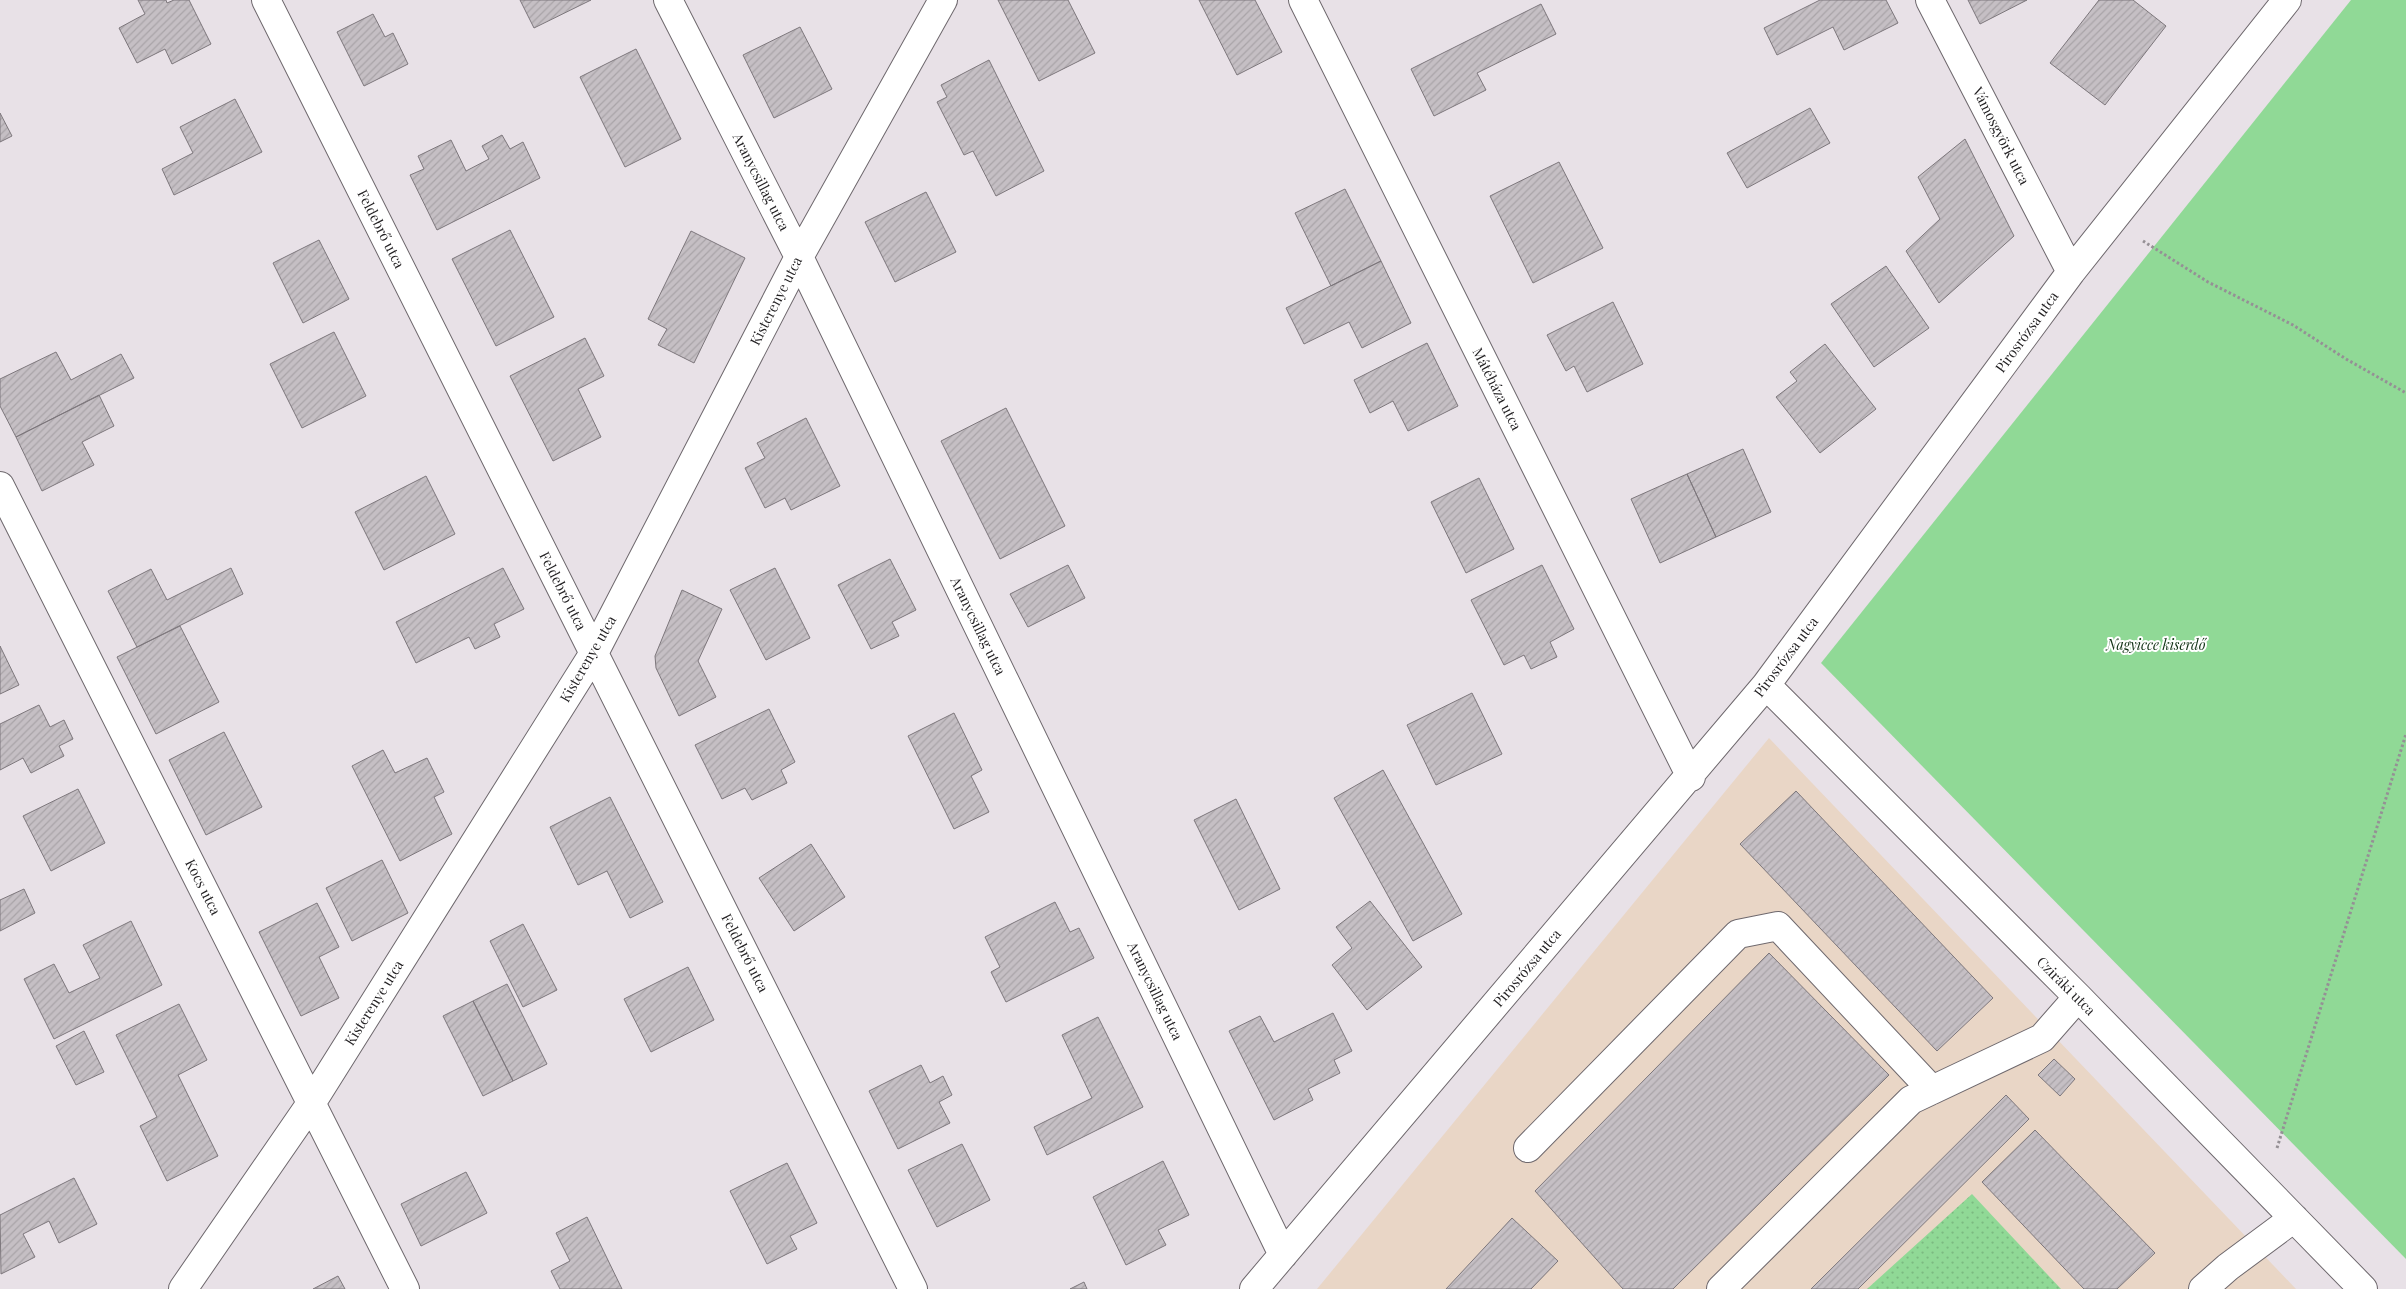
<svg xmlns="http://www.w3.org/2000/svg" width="2406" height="1289" font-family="'Playfair Display',serif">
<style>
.industrial{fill:#e9d6c6}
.grass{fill:url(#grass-dots)}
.green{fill:#90d996}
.building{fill:url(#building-hatch);stroke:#7d777c}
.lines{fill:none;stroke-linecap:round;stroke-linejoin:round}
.minor-casing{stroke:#6e686d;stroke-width:30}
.path{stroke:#959095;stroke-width:3;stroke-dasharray:2.5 2.5;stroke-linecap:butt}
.minor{stroke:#fff;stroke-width:28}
.labels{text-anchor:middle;stroke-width:4;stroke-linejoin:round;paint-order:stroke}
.street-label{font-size:14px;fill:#211f21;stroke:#fff}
.park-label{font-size:14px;font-style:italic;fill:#113215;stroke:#fff}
</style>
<defs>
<pattern id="grass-dots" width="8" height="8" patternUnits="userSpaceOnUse" patternTransform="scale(1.25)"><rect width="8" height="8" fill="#90d996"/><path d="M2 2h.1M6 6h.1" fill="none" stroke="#7cba81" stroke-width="1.8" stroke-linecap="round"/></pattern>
<pattern id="building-hatch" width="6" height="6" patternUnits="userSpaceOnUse" patternTransform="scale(1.25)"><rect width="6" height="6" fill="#c5bfc4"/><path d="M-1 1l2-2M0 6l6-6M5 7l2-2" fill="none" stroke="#a9a4a8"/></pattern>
</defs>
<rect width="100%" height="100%" fill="#e8e1e7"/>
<path class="industrial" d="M1769,738L2296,1289H1317Z"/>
<path class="grass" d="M1972,1194L2061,1289H1867Z"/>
<path class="green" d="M2351,0H2406V1259L1821,663Z"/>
<path class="building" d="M138,0H166L167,3L174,0H189L211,44L172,64L165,49L137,63L119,28L145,14Z
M520,0H591L534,28Z
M998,0H1068L1095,53L1039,81Z
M1199,0H1255L1282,52L1237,75Z
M1820,0H1886L1898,23L1844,50L1833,27L1777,55L1764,28Z
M1968,0H2027L1980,24Z
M2099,0H2133L2166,26L2105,105L2050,63Z
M1541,4L1556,34L1477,73L1486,90L1434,116L1411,69Z
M373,14L385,37L393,33L408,64L364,86L337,32Z
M800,27L832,89L774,118L743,55Z
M636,49L681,139L625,167L580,77Z
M989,60L1044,171L996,196L973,151L964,155L937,102L947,97L941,85Z
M235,99L262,152L174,195L162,169L193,153L180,127Z
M1810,108L1830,143L1747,188L1727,153Z
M0,113L12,136L0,142Z
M502,135L510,149L523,142L540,178L437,230L410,175L424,169L418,156L451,140L466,171L489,159L482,146Z
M1965,139L2014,236L1939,303L1906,251L1940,219L1918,177Z
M1559,162L1603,248L1533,283L1490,196Z
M1345,189L1381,261L1331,286L1295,213Z
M926,192L956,252L895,282L865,222Z
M510,230L554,317L496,346L452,259Z
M691,231L745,258L694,363L658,345L667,329L648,319Z
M319,240L349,299L303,323L273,263Z
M1381,261L1411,323L1362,348L1349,322L1304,344L1286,308Z
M1886,266L1929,328L1874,367L1831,304Z
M1613,302L1643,364L1587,392L1574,366L1566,371L1547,335Z
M334,332L366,396L302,428L270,364Z
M585,338L604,376L578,389L601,437L553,461L510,376Z
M1427,343L1458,406L1408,431L1393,401L1370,413L1354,380Z
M1825,344L1876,409L1820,453L1776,397L1797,381L1790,372Z
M56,352L71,380L121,354L134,378L16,437L0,406V379Z
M99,395L114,426L82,442L94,465L42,491L16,437Z
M1006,408L1065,526L1000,559L941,441Z
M806,418L840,486L791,510L785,498L765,508L745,468L765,458L757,443Z
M1743,449L1771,512L1716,537L1687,474Z
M1687,474L1716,537L1660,563L1631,499Z
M426,476L455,534L384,570L355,512Z
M1479,478L1514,549L1466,573L1431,502Z
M890,559L916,610L892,622L899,636L871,649L838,585Z
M1068,565L1085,598L1028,627L1010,594Z
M1542,565L1574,629L1550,642L1557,657L1531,669L1524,655L1504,665L1471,600Z
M231,568L243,594L137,647L108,591L151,569L167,600Z
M503,568L524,609L494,624L500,637L475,649L469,637L416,663L396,622Z
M775,568L810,638L766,660L730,590Z
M682,590L722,609L698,661L716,697L679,716L656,668L655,656Z
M180,626L219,702L156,734L117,657Z
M0,646L19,685L0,694Z
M1472,693L1502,754L1436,785L1407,725Z
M39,705L50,727L64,720L73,739L59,746L64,756L31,773L23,758L0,770V724Z
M769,709L795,762L781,770L787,783L752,800L745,788L722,799L695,745Z
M954,713L982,770L971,776L989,812L954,829L908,736Z
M224,732L262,807L206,835L169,760Z
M383,750L395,773L427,758L444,792L434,797L452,834L400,861L352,766Z
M1383,770L1462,914L1413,941L1334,798Z
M78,789L105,843L51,871L23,816Z
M1796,791L1993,998L1937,1051L1740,844Z
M610,797L663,902L630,918L607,871L578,885L550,827Z
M1236,799L1280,889L1239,910L1194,820Z
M811,844L845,897L794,931L759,878Z
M382,860L408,913L352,941L326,888Z
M24,889L35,913L0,931V900Z
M1370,901L1422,967L1367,1010L1332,965L1352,948L1336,927Z
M1055,902L1070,932L1079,928L1094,958L1006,1002L991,972L1000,967L985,937Z
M317,903L339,947L319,957L339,998L301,1016L259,932Z
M131,921L162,985L54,1039L24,979L54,964L69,993L100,978L83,945Z
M523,924L557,990L523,1007L490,941Z
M1769,953L1889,1075L1673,1289H1623L1535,1191Z
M688,967L714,1020L651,1052L624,999Z
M507,984L547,1064L513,1081L473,1001Z
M473,1001L513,1081L483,1096L443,1016Z
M179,1004L207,1060L178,1075L218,1156L167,1181L140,1126L157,1117L116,1035Z
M1333,1013L1352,1051L1334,1060L1340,1073L1308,1089L1313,1100L1274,1120L1229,1031L1260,1016L1274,1042Z
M1098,1017L1143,1107L1047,1155L1034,1127L1092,1098L1062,1035Z
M84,1031L104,1072L76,1085L56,1046Z
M2054,1059L2075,1079L2060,1096L2038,1075Z
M921,1065L930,1083L943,1076L952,1095L939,1102L950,1123L898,1149L869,1091Z
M2006,1095L2029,1119L1858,1289H1811Z
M2035,1130L2155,1253L2117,1289H2084L1982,1182Z
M962,1144L990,1200L937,1227L908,1170Z
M1163,1161L1189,1215L1158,1230L1166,1245L1126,1265L1093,1197Z
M787,1163L817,1223L790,1236L797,1249L767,1264L730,1191Z
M466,1172L487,1213L421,1246L401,1204Z
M74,1178L97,1224L59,1243L49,1221L23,1234L35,1257L1,1274L0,1215Z
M587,1217L622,1289H560L551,1271L570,1261L556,1233Z
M1512,1218L1558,1261L1531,1289H1446Z
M338,1276L345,1289H313Z
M1084,1282L1087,1289H1070Z"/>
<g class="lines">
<defs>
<path id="minor" d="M266,0L913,1289
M668,0L799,257L1283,1255
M1303,0L1691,777
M1930,0L2071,272
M0,486L405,1289
M1766,685L2078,997L2363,1289
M1528,1148L1738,934L1778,926L1932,1090
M183,1289L312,1102L594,653L799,257L943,0
M1254,1289L1766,685L2071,272L2287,0
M1721,1289L1911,1100L2042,1038L2078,997
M2203,1289L2228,1267L2294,1218"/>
</defs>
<use href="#minor" class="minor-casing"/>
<path class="path" d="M2143,241L2208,282L2293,325L2346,359L2406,393
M2277,1148L2406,734"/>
<use href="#minor" class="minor"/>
</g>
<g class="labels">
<g class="street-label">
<text transform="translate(2001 136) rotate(63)" y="5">Vámosgyörk utca</text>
<text transform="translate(761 182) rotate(63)" y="5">Aranycsillag utca</text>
<text transform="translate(381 229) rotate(63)" y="5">Feldebrő utca</text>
<text transform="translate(776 301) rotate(-63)" y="5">Kisterenye utca</text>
<text transform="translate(2027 332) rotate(-54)" y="5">Pirosrózsa utca</text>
<text transform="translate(1497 389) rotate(63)" y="5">Mátéháza utca</text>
<text transform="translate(563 591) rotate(63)" y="5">Feldebrő utca</text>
<text transform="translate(978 626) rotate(64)" y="5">Aranycsillag utca</text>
<text transform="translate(1786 657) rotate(-53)" y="5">Pirosrózsa utca</text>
<text transform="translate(588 659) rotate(-60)" y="5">Kisterenye utca</text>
<text transform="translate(203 887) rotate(63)" y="5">Kocs utca</text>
<text transform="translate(745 953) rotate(63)" y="5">Feldebrő utca</text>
<text transform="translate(1527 968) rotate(-50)" y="5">Pirosrózsa utca</text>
<text transform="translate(2066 986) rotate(45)" y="5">Cziráki utca</text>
<text transform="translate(1155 991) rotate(64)" y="5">Aranycsillag utca</text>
<text transform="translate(374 1003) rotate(-58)" y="5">Kisterenye utca</text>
</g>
<g class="park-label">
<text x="2156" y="650">Nagyicce kiserdő</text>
</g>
</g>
</svg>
